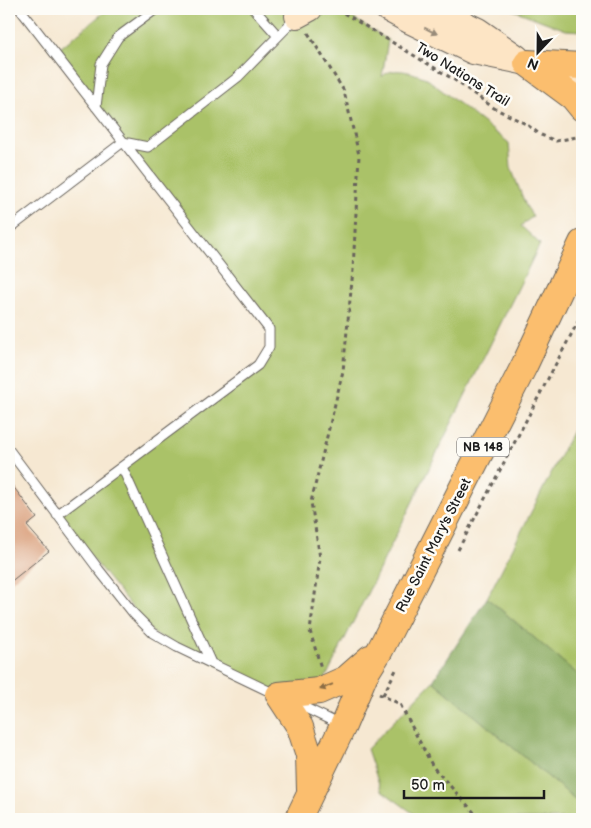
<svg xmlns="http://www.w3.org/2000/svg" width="591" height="828" font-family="'Balsamiq Sans',sans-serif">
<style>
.green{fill:#aac268;stroke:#636f42}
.forest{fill:#87a85c;stroke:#52623c}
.building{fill:#dda786}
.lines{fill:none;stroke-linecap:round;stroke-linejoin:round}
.service-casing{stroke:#68635c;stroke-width:11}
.secondary-casing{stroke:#68635c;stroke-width:26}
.primary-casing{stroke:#68635c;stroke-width:28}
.path{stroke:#68635c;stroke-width:3;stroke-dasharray:4 4;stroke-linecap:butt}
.service{stroke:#fff;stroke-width:9}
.secondary{stroke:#fde5c5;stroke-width:24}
.primary{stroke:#fbbe6e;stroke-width:26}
.oneway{fill:#988b79}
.oneway2{fill:#8c6d45}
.labels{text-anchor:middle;stroke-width:5;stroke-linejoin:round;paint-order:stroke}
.shield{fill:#fdfcf7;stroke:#605f5e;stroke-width:1}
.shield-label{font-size:12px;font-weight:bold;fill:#1c1c1c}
.street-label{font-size:14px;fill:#1c1c1c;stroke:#fdfcf7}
</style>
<rect width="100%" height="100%" fill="#fdfcf7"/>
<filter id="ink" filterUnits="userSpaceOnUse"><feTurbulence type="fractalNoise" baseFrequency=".02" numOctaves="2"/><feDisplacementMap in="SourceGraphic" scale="10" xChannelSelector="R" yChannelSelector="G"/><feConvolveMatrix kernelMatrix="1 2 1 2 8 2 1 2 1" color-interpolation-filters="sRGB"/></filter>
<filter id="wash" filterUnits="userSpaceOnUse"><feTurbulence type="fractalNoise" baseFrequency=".0096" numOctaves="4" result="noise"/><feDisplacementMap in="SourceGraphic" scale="20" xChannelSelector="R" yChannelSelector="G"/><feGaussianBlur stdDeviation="1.12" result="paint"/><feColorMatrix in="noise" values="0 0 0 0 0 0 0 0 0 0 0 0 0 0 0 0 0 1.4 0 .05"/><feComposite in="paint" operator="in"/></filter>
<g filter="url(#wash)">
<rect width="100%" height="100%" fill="#f6e8d2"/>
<path class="green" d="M108,9H338L388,40L382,77C392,65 414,73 426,78L509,143L511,168L526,206L533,216L521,226L540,244L325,679L279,695L153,633L57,515L258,365L269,347V329L54,53Z
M511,9H582V31L566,30Z
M582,413V678L487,598Z
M433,681L582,805V819H421L381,790L367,749Z"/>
<path class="forest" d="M487,598L582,678V805L433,681Z"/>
<g id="blocks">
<path class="building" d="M9,481L37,518L27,526L49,551L9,583Z"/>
</g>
</g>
<g filter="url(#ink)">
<use href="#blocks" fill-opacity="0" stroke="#68635c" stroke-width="1"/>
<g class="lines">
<defs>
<path id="service" d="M20,9L269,329V347L258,365L57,515
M254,9L278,36
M96,107L101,64L118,37L156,9
M9,229L123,142L148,147L238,77L297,17
M9,450L99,570L134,614L153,633L177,647L277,695
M122,467L211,663
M291,701L341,725"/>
<path id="secondary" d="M387,9L409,21L473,52L527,63L582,83
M434,9L478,30L517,57
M297,16L310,9"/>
<path id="primary" d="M527,63L573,97L582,108
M527,63L582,66
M310,790L309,755L300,727L279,695L319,691L346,679L370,658
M298,819L343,726L365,674L380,650L525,364L582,243"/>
</defs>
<use href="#service" class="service-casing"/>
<use href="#secondary" class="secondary-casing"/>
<use href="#primary" class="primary-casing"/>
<path class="path" d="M337,9L453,79L494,108L526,124L541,135L556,141L582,136
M308,33L344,91L359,155L353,270L343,371L311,502L320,558L310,631L321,668
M458,550L582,314
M379,694L400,704L433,767L480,819
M383,695L397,668"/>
<use href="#service" class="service"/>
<use href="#secondary" class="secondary"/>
<use href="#primary" class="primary"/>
</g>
<defs><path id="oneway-solid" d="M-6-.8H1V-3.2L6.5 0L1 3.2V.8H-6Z" transform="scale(1.25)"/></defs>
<use class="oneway" href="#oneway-solid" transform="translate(431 31) rotate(26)"/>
<use class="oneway2" href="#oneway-solid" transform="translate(326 687) rotate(158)"/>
</g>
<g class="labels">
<rect class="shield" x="457" y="437.5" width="52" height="19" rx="4"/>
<g class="shield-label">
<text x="483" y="451">NB 148</text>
</g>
<g class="street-label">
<text transform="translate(463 74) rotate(32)" y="5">Two Nations Trail</text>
<text transform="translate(433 545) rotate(-63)" y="5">Rue Saint Mary's Street</text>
</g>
</g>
<rect width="591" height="828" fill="none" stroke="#fdfcf7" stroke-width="30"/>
<g transform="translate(538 52) rotate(202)" stroke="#fdfcf7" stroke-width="4" paint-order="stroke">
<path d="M0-4L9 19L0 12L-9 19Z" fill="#1c1c1c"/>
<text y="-8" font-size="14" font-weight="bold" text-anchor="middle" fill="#1c1c1c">N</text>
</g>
<path d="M404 790v8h140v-8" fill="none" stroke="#1c1c1c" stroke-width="2.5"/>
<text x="411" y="790" font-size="15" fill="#1c1c1c" stroke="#fdfcf7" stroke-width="4" paint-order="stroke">50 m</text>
</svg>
